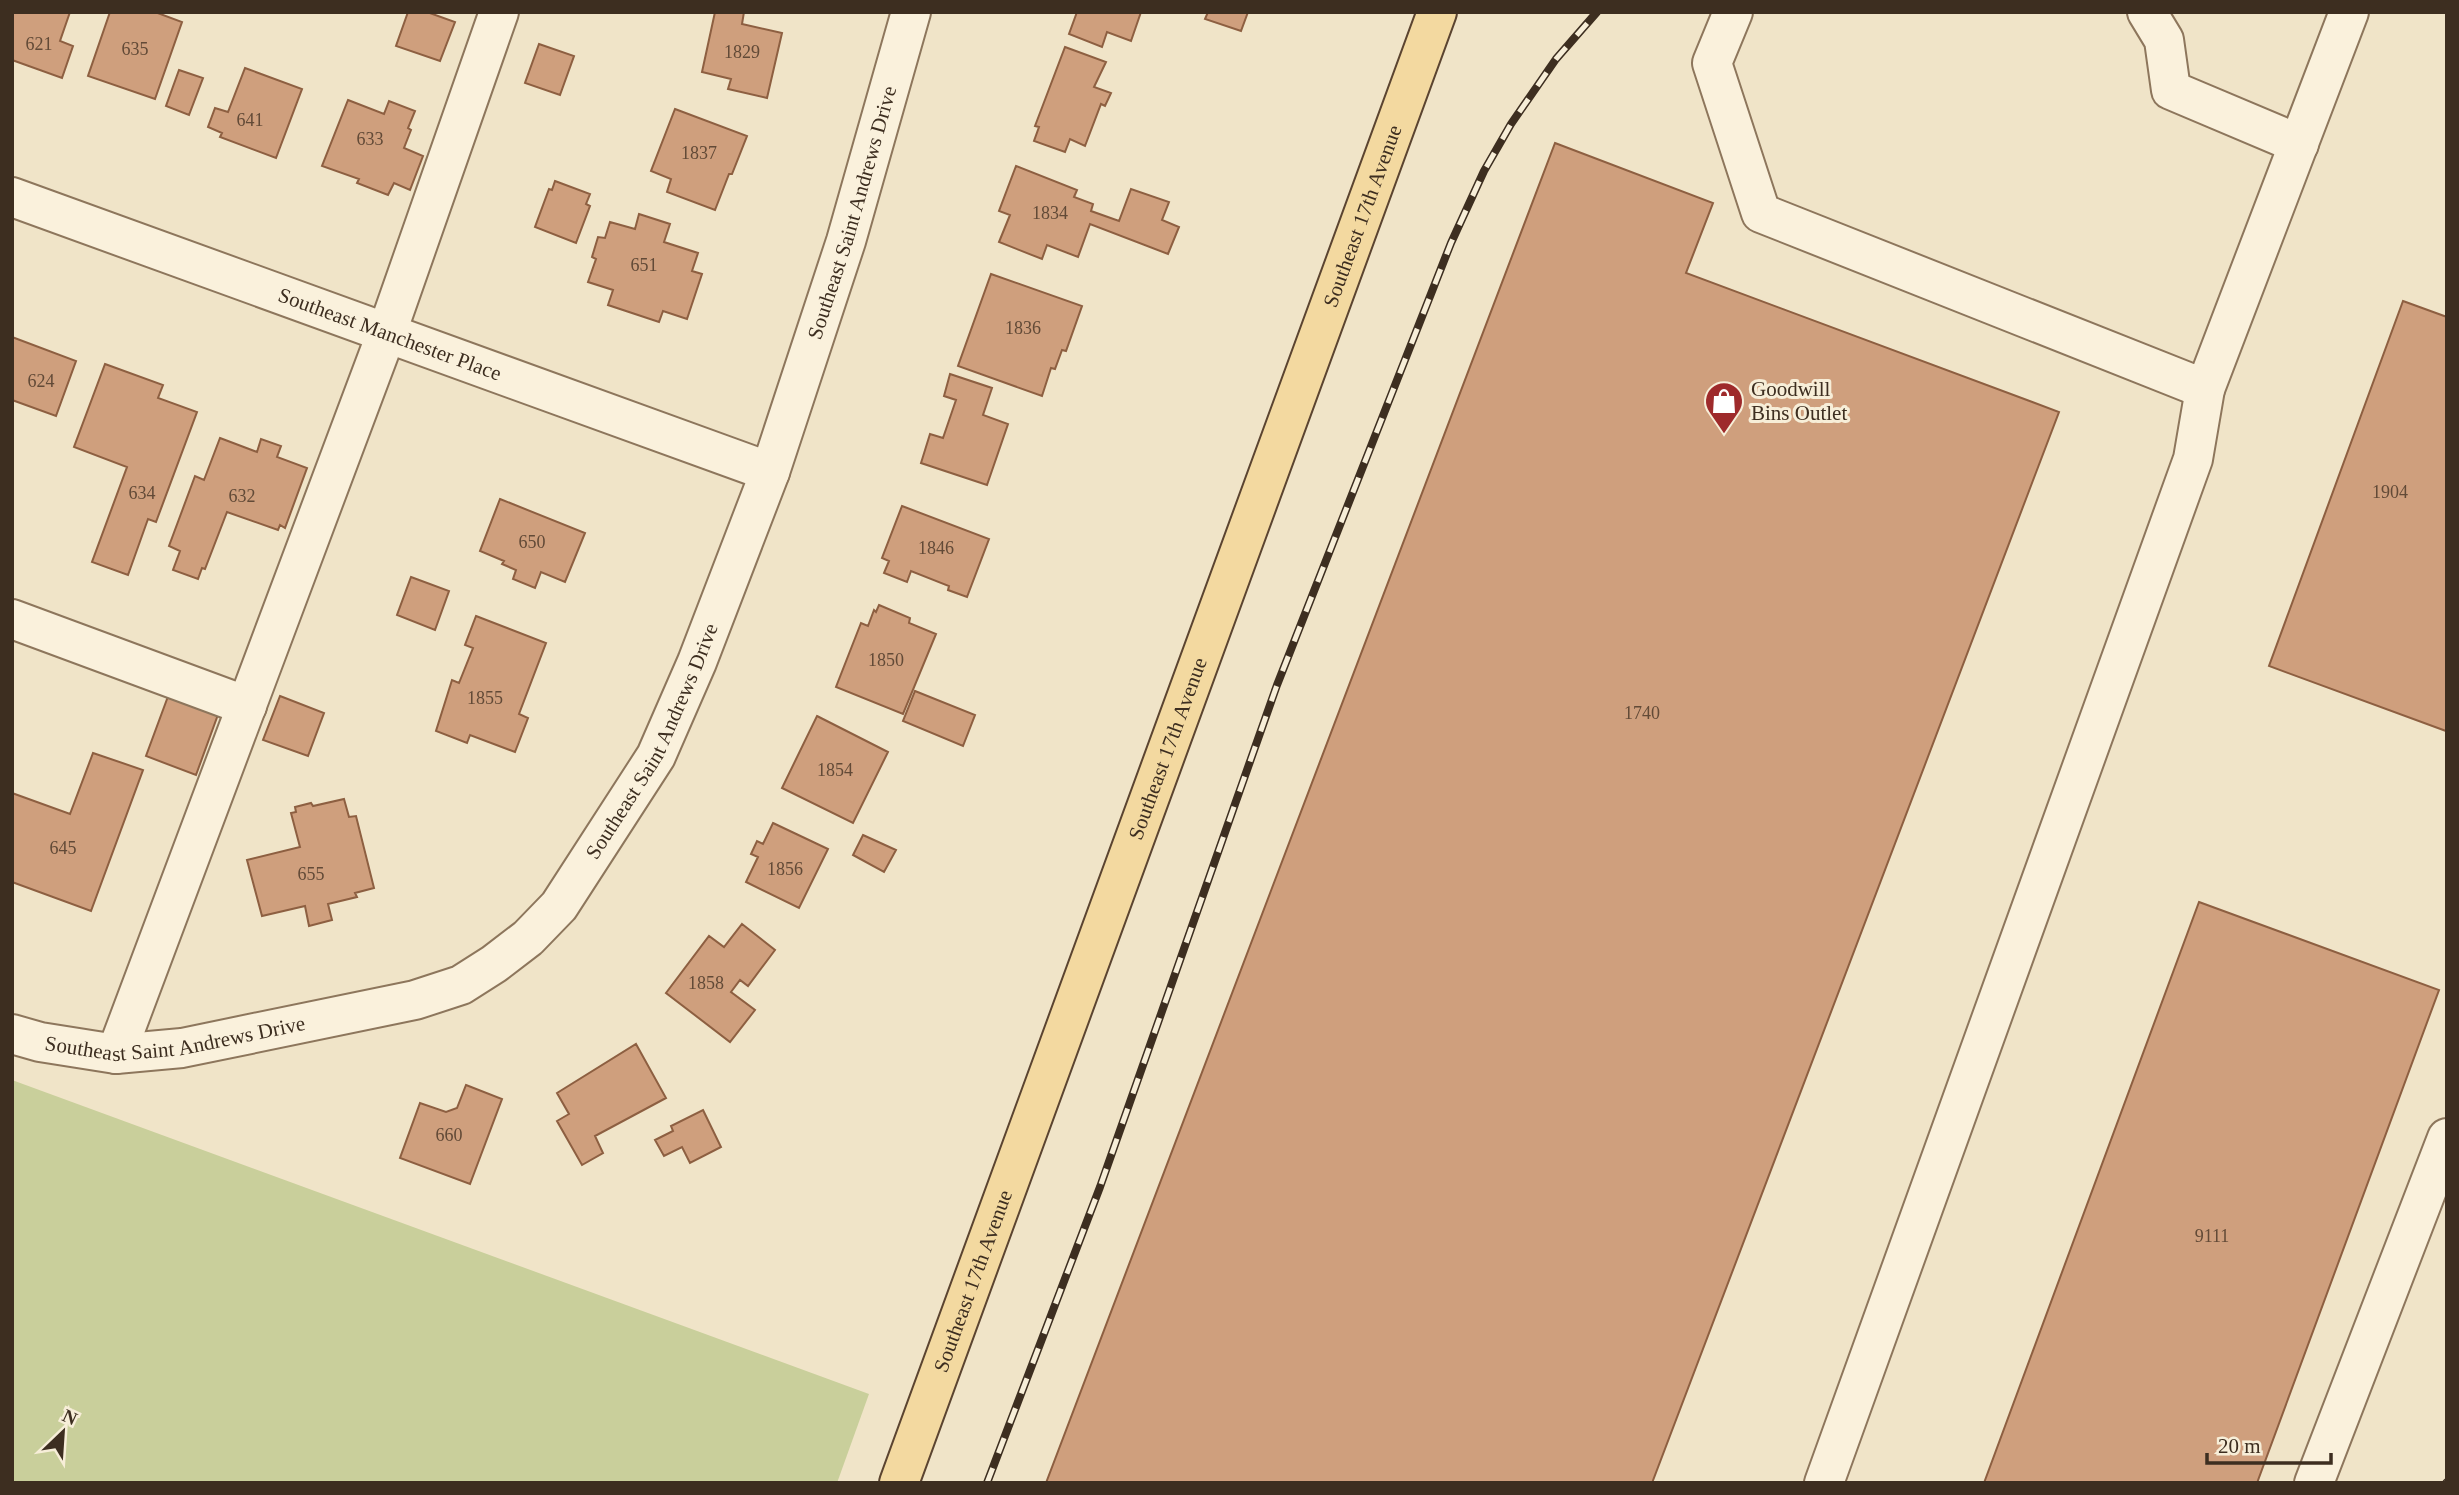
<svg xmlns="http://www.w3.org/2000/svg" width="2459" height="1495" font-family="Georgia,serif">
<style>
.green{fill:#c9cf9b}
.building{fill:#cf9f7d;stroke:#8d5f41;stroke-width:2}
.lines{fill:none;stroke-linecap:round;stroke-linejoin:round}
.minor-casing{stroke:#8d765c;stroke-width:42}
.major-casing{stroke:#5b4430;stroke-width:42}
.minor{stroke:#faf1dc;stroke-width:38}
.major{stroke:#f3d9a0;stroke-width:38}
.rail-casing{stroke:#3d2e20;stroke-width:8}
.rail{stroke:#f7eed8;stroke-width:5;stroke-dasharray:16;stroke-linecap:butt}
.labels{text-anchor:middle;stroke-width:6;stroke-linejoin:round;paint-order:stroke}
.number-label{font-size:18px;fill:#624a37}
.street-label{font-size:21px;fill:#3d2e20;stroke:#f7eed8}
.poi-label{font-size:21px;fill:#3d2e20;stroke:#f7eed8;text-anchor:start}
</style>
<rect width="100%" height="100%" fill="#f0e4c8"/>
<path class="green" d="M12,1080L869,1394L837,1483H12Z"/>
<path class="building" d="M12,12H70L60,41L73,46L62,78L12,60Z
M110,12H155L182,22L155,99L88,76Z
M408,12H427L455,22L440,61L396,46Z
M715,12H744L742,24L782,33L767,98L728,89L731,79L702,72Z
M1077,12H1141L1131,41L1107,32L1102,47L1069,34Z
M1208,12H1248L1241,31L1205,19Z
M539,44L574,56L560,95L525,83Z
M1065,47L1106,62L1094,87L1111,93L1105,106L1101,104L1085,146L1070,139L1065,152L1034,141L1039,127L1035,126Z
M245,68L302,89L276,158L220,137L222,133L208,127L215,108L228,112Z
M179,70L203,78L189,115L166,106Z
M348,100L384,114L389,101L415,111L408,128L411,130L404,148L423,156L410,190L394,183L388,195L357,183L359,179L322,166Z
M675,109L747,136L732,174H729L715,210L667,192L671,179L651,171Z
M1555,143L1713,203L1686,273L2059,412L1652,1483H1046Z
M1016,166L1077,190L1074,197L1093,204L1091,211L1119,221L1131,189L1169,202L1162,220L1179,227L1168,254L1090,224L1078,257L1047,245L1042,259L999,242L1010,215L999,211Z
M555,181L590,194L586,204L590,206L576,243L535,227L549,189L552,190Z
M639,214L670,224L664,242L698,253L692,271L702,274L687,319L663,311L659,322L608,305L613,290L588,282L596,259L592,257L598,237L605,238L610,222L635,229Z
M991,274L1082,306L1066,351L1062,350L1055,369L1051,368L1042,396L958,366Z
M2403,301L2447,317L2446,731L2269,666Z
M12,337L76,361L56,416L12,400Z
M105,364L163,385L158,398L197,412L156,522L148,519L128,575L92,562L127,467L74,447Z
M950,374L992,388L983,415L1008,424L987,485L921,463L930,434L943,438L956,400L944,396Z
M220,438L257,452L261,439L281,446L277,457L307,468L285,528L280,525L278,530L227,512L205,569L202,568L198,579L173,570L180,551L169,546L195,476L204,480Z
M500,499L585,533L565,582L541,572L535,588L513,579L516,570L502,564L504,561L480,551Z
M902,506L989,539L967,597L948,590L949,586L911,571L907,582L884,573L889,561L882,558Z
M411,577L449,591L435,630L397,615Z
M879,605L910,618L909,623L936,634L903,714L836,687L861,623L868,626L874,610L876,612Z
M476,616L546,643L519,714L528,718L515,752L470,735L467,743L436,731L452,680L459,683L473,648L465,645Z
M170,691L220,709L196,775L146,756Z
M915,691L975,715L963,746L903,721Z
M280,696L324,713L308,756L263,740Z
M817,716L888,752L853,823L782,788Z
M93,753L143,770L91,911L12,882V793L70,814Z
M344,799L349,817L356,816L374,888L355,893L357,897L328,904L332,920L309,926L305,906L262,916L247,860L300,847L291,813L296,812L295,807L311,803L313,806Z
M773,823L828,849L799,908L746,882L758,857L751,854L757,841L763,844Z
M863,835L896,850L884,872L853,855Z
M2199,902L2439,990L2257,1483H1984Z
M742,924L775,950L748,986L740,980L731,992L755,1010L730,1042L666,993L709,936L724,947Z
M636,1044L666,1098L595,1136L603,1153L582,1165L557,1121L569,1114L557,1093Z
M466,1085L502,1099L470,1184L400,1158L420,1103L446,1112L457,1108Z
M703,1110L721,1147L690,1163L682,1147L664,1156L655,1140L673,1131L671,1126Z"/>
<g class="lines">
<defs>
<g id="minor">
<path d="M1733,12L1712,63L1761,213L2205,389L2349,12"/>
<path d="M2147,12L2164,40L2171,90L2299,144"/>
<path id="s1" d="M12,197L770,472"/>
<path d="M12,619L247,706"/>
<path id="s2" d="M12,1034L40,1042L116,1054L182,1048L415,1000L461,985L494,964L528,938L559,906L656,756L697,662L770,472L846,241L911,12"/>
<path d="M116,1054L387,332L499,12"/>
<path d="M1824,1483L2193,459L2205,389"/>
<path d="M2314,1483L2447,1138"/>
</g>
<g id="major">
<path id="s3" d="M899,1483L1437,12"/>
</g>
</defs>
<use href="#minor" class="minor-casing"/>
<use href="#major" class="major-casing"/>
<use href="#minor" class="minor"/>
<use href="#major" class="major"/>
<defs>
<path id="rail" d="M987,1483L1100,1187L1277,685L1451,243L1484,171L1511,124L1556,59L1597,12
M2446,1483L2447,1482"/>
</defs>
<use href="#rail" class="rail-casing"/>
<use href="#rail" class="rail"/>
</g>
<defs>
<symbol id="shop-pin" viewBox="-11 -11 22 30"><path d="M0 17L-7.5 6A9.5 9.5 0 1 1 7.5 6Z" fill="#9e2a2b" stroke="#f7eed8"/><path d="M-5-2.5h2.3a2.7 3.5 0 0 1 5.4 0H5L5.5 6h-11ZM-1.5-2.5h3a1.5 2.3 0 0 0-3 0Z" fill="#fff"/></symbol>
</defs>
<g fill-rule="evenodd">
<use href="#shop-pin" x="1702" y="379" width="44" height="60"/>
</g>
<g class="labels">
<g class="number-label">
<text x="39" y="50">621</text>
<text x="135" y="55">635</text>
<text x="742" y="58">1829</text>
<text x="250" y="126">641</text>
<text x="370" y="145">633</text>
<text x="699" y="159">1837</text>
<text x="1050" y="219">1834</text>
<text x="644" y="271">651</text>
<text x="1023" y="334">1836</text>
<text x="41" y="387">624</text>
<text x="2390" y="498">1904</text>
<text x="142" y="499">634</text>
<text x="242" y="502">632</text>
<text x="532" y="548">650</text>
<text x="936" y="554">1846</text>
<text x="886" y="666">1850</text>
<text x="485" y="704">1855</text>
<text x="1642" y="719">1740</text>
<text x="835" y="776">1854</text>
<text x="63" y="854">645</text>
<text x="785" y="875">1856</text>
<text x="311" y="880">655</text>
<text x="706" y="989">1858</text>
<text x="449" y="1141">660</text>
<text x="2212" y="1242">9111</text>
</g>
<g class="street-label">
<text dy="7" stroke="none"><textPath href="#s2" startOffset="1342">Southeast Saint Andrews Drive</textPath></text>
<text dy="7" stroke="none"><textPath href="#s3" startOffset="1349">Southeast 17th Avenue</textPath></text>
<text dy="7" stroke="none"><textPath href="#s1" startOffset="402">Southeast Manchester Place</textPath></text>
<text dy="7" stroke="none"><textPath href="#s2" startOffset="775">Southeast Saint Andrews Drive</textPath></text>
<text dy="7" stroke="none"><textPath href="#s3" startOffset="782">Southeast 17th Avenue</textPath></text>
<text dy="7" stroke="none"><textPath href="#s2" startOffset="166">Southeast Saint Andrews Drive</textPath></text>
<text dy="7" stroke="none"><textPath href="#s3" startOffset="215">Southeast 17th Avenue</textPath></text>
</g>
<g class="poi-label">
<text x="1751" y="396">Goodwill<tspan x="1751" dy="24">Bins Outlet</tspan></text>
</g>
</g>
<rect width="2459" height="1495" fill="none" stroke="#3d2e20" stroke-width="28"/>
<g transform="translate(63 1432) rotate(25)" stroke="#f7eed8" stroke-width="5" paint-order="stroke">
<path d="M0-5L12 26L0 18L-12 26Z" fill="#3d2e20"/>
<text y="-10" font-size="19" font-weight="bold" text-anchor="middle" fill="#3d2e20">N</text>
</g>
<path d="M2207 1453v10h124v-10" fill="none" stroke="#3d2e20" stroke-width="3.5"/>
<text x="2218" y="1453" font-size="21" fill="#3d2e20" stroke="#f7eed8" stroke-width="5" paint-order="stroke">20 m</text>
</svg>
